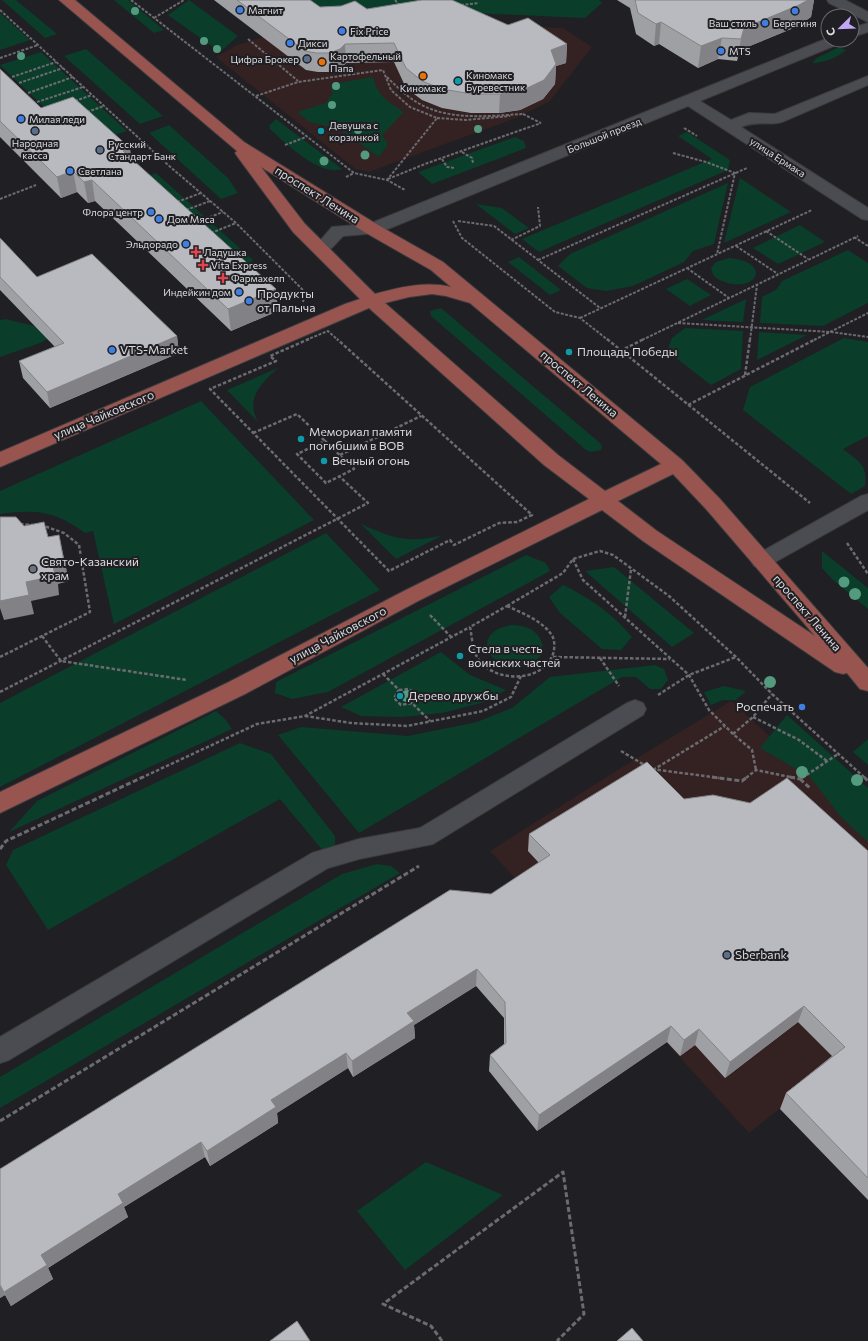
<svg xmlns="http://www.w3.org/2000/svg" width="868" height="1341" font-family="Commissioner,sans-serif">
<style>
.commercial{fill:#342122}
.green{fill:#0b3d2b}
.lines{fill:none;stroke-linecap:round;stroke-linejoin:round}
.minor-casing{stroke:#3c3c3f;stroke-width:2}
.major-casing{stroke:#3c3c3f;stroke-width:2}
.path-far2{stroke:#6c6c70;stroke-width:2;stroke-dasharray:3 1.5;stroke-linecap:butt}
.path-far1{stroke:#6c6c70;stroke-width:2.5;stroke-dasharray:3.5 2;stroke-linecap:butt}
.path{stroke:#6c6c70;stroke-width:3;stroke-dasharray:5 2.5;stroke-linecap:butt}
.minor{fill:#4b4c51;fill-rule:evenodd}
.major{fill:#98554f;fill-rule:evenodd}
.tree{fill:#549a7f}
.wall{fill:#9fa0a4}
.shaded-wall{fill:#828286}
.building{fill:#b9babf;stroke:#828286}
.shop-dot{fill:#3f7fe0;stroke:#1f1f24;stroke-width:1.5}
.service-dot{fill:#5c6f8a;stroke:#1f1f24;stroke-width:1.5}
.food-dot{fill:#e8710a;stroke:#1f1f24;stroke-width:1.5}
.culture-dot{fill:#0f9aa8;stroke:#1f1f24;stroke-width:1.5}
.health-dot{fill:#e0444e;stroke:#1f1f24;stroke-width:1.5}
.worship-dot{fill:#6b7280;stroke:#1f1f24;stroke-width:1.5}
.labels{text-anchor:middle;stroke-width:4;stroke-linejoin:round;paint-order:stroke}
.far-poi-label{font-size:10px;fill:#dcdcdf;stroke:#1f1f24;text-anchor:start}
.far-street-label{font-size:10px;fill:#dcdcdf;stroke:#1f1f24}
.street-label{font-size:12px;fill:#dcdcdf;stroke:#1f1f24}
.poi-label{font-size:12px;fill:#dcdcdf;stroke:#1f1f24;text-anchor:start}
</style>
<rect width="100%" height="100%" fill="#1f1f24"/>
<path class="commercial" d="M332,15L563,28L592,47L550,101L516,118L369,172L355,169L216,57L237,45Z
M731,701L868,825V1091L838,1063L749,1133L490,851L627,764Z"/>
<path class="green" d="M2,0H16L57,34L45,38Z
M114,0H128L164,30L154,33Z
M189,0L238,36L220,52L168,15Z
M309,0H599L602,3L585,18L315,6Z
M0,13L30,40L0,50Z
M839,47L846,50C837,58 823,63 812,63L817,58Z
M86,49L163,116L140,124L64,56Z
M41,52L127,131L105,138L47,110L0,65Z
M373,77C378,97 388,101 404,112L382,135L388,144L379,157L339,129L309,122L297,112L326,103L332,94L331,84Z
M276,119L342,169C320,177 285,143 270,129L269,126Z
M169,125L228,178L238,193L221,199L149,133Z
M687,132L730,160L728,170L539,252L522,239L712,159L678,136Z
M515,137L524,141L526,148L432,184L418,172Z
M156,173L253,260L246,266L146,177Z
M740,178L791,212L724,243Z
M728,183L714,244L693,251L684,262L633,286L606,291L587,288L558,266L570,254Z
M476,204L502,208L529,228L515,234Z
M800,225L825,242L778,264L753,248Z
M848,250L868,263V303L823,326L760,323L762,297L777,289L782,281Z
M519,257L561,290L550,295L508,262Z
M729,258C775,262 755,295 722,281C716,279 712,275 711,268L716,262Z
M687,279L711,295L690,306L666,289Z
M746,299L743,322L702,320Z
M441,308L600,443L602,446L601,450L591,452L586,450L431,316L430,311Z
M94,315L40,343L0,357V320L6,319L38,327Z
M685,328L743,331L741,369L711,385L667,351L672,338Z
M759,332L807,335L757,360Z
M844,338L868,342V436L843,449C858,461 868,464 865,486L851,494L743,410L750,387Z
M278,368C261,384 245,398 258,422L227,390Z
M201,401L314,520L114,624L93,531L85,533C55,511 36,509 0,514V491Z
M361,524C392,538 408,544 443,535L396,559Z
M326,533L380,590L0,787V703Z
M822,551L868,588V609L833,580L822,568Z
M526,555L546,563L550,571L328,692L292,699L275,693L276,682Z
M614,567L694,633L672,647L585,571Z
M563,585C590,598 613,614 632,637L621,650L602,649L560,613L549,597Z
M512,625C518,625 525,626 530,629C544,636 548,654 533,662C497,683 462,633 512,625Z
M441,652L470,675L506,690L485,702L442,713L402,717L361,716L341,707Z
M655,665L664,669L668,680L661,689H650L636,677H622L359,833L278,735L301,727L408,736L477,722L512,708L550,677Z
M724,686L746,691L736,700H723L711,705L704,692Z
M216,711L226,720L232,729L9,832L37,801Z
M787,715L868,788V842L841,817L810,777L760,748Z
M868,739V765L853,752Z
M240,743L271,754L335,836V845L324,852L280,799L48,930L6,865L13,850Z
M377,864L391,866L400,873L0,1108V1077L342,874Z
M426,1162L503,1195L405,1270L357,1211Z"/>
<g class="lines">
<defs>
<path id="minor" d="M827,0H845L868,12V22L829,3Z
M868,23V32L852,37V28Z
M828,38V40H843L841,43L700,101L731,120L749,113L775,114L868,76V85L782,122C768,126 757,120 741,127L868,208V220L862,219L688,106L378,233L343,236C334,245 328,256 315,253L313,249L332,227L369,224Z
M868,494V510L768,566L761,568L754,566L751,561L754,556L861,496Z
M635,700L643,703L646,709L643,715L433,844L359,859L328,868L9,1060L0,1063V1037L312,853L359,839L420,828L627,703Z"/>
<path id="major" d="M59,0H75L244,142L378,225L443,262L682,460L720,499L868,668V691L860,689L847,673L843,674L835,672L643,541L602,510L418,601L245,694L0,813V792L229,682L404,591L589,499L544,465L369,308L0,467V452L345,304L360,299L293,232L237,156L235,153L237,151ZM261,167L366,233L431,270L451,287C426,281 400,287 375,294L305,224ZM432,294L446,296L470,303L661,464L605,491L558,455L385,303L409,297ZM673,474L706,509L815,636L657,531L618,501Z"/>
</defs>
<use href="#minor" class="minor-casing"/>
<use href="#major" class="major-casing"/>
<path class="path-far2" d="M131,0L354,173L387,180L405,190
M395,0L400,6
M461,5L479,3
M0,10L168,165L236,223L305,292L303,302
M154,18L184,0
M248,39L298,81
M0,58L38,45
M12,77L56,62
M387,77C396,86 406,96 418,103C449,121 488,116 523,114
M19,83L63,68
M28,93L73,77
M256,96L298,82L383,70L391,90L410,107L437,118L387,180
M75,101L92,95
M35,104L34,103L83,87
M87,112L104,106
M523,114L541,123
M437,118L466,120L510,116
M684,128L697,136
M285,145L306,137
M462,152L472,158L473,163
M673,153L706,162L735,173L717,254
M442,159L447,167L455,168
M346,177L354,173
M388,179L425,164L541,123
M0,199L36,185
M177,202L201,193
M186,210L210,201
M453,221L462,238L555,312L580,318L608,340
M458,221L494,226L600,308
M197,222L223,212
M766,231L808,259
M211,233L236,223
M854,237L868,246
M511,240L540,226L538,207
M736,246L778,274
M538,260L747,168
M687,268L729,298
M580,318L812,210
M678,323L831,332L868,337
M306,340L328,331L338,340
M642,340L858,236
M750,340L757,285
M814,340L868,313"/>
<path class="path-far1" d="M309,339L270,356L276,361L210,389L389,571L450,540L454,545L499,523L517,522L532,515L337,339
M607,339L810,503
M620,351L644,339
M745,375L750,339
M688,405L816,339
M253,433L297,414L325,441
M325,441L354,469L326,483L297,454Z
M340,455L421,416
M20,524L33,525
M847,543L868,574
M573,559L583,580L689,675L709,710L733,734L752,750L756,770
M507,606L563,573L573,559L600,551L613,555L669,596L736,657L772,694L865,778
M507,606C522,613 541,620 551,634C555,639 555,648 553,654C542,684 492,683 477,657C472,648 472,636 470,627Z
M430,615L451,637
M625,617L631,569
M42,636L61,661L187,680
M0,657L90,612L79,545L64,533L44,526
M553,657L670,659
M600,658L619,686
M383,674L399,690L394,698L401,705L412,703L430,721
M399,690L409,689L416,695L412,703
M0,692L368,503L339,476
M658,695L689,675L736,657
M305,716L351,723L407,726L483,711L511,697L521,676
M753,717L799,740L827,761
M733,734L753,717L772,694
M621,751L646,766
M652,769L719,778
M653,770L725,726
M141,778L257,724L305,716L470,627
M746,778L756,770L795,778
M802,778L838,754"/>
<path class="path" d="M712,777L742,781L747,777
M790,777L800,779L803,777
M864,777L868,781
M800,779L810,788
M0,849L6,841L143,777
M0,1121L419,866
M442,1341L431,1326L383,1304L563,1172L584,1314L557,1341"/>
<use href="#minor" class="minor"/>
<use href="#major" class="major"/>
</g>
<g class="tree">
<circle cx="135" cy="11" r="4"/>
<circle cx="204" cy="41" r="4"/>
<circle cx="217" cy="49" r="4"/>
<circle cx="21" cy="56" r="4"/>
<circle cx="336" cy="86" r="4"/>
<circle cx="332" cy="105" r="4"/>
<circle cx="478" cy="129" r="4"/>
<circle cx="358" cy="130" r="4"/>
<circle cx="365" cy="155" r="4.5"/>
<circle cx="324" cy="161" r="4.5"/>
<circle cx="844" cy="582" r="5.5"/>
<circle cx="855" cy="594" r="6"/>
<circle cx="770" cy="682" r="6"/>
<circle cx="407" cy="696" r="6"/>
<circle cx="802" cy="772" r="6"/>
<circle cx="857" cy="780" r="6"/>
</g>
<path class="wall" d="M214,0H310L320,7L367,9L508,25L567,44L566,63L556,66L555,84L543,99L520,110L499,113H471L442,108L422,100L406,88L394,62L346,63L341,68L331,72H318L306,70Z
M617,0H814L811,17L796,27L740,50L737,61L718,59L698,68L659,44L654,46L636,34L630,8Z
M0,69L41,108L131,158L278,311L231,331L95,201L88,203L77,192L61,198L0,137Z
M0,238L37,277L177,336L179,353L50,408L23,378L19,361L55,347L0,290Z
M684,799L868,851V1200L780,1109L786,1093L832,1056L798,1022L725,1078L695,1045L680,1056L667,1042L537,1131L489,1071L490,1055L504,1044V1018L476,986L414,1025L415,1038L353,1077L348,1068L277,1113L278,1123L210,1166L205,1157L124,1207L128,1217L48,1268L53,1279L11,1306L5,1295L0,1298V1169L491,894L539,863L528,851L529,834Z"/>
<path class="shaded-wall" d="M808,0H814L811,17L796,27L740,50L737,61L741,39L744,28Z
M661,22L659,44L654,46L656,24Z
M722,38L718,59L698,68L701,46Z
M345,44L346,63L341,68L331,72L330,53Z
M567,44L566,63L556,66L555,84L543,99L520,110L499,113L500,94L551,50Z
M130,148L133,169L123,151Z
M73,171L77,192L61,198L57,177Z
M92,180L95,201L88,203L84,182Z
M276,289L278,311L231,331L228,309Z
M177,336L179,353L50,408L47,392Z
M59,535L69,581L58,584L59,595L31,601L34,614L4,620L0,608V601L26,582L53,565Z
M477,969L476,986L414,1025L415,1038L353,1077L352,1061L407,1013Z
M804,1006L798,1022L725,1078L730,1062Z
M671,1026L667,1042L537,1131L539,1115Z
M699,1029L695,1045L680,1056L684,1040Z
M346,1053L348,1068L277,1113L278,1123L210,1166L207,1151L271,1100Z
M201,1142L205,1157L124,1207L128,1217L48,1268L53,1279L11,1306L4,1292L41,1255L118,1194Z
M0,1285L5,1295L0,1298Z"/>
<path class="building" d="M237,0H310L320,7L341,6L355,1L367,9L422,0H452L508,25L528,18L567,44L551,50L556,64L544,80L521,91L500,94H472L442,89L422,81L406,68L394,43L345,44L340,49L330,53H316L305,51Z
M635,0H808L799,5L744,28L741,39L722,38L701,46L661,22L656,24L638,13Z
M0,69L41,108L73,97L130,148L123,151L276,289L228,309L92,180L84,182L73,171L57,177L0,121Z
M0,238L37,277L92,254L177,336L47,392L19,361L64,343L0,277Z
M0,517H16L24,526L44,522L48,537L59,535L64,562L53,565L55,576L26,582L29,595L0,601Z
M647,762L684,799L713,795L750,803L787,778L868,851V1178L786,1093L845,1047L804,1006L730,1062L699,1029L684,1040L671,1026L539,1115L490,1055L506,1043L505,1002L477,969L407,1013L414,1021L352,1061L346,1053L271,1100L276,1107L207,1151L201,1142L118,1194L123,1203L41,1255L47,1265L4,1292L0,1285V1169L450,890L491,894L550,855L529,834Z
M297,1321L310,1341H270Z
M632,1328L643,1341H617Z"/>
<g class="shop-dot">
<circle cx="240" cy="10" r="4"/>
<circle cx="795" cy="11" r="4"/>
<circle cx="765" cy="23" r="4"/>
<circle cx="342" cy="31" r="4"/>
<circle cx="290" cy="43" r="4"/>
<circle cx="721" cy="51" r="4"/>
<circle cx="21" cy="119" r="4"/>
<circle cx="70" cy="171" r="4"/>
<circle cx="151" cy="212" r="4"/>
<circle cx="159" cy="219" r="4"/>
<circle cx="186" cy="244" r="4"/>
<circle cx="239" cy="292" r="4"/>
<circle cx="249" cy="301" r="4"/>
<circle cx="112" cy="350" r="4"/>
<circle cx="802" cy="707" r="4"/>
</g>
<g class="service-dot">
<circle cx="307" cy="59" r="4"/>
<circle cx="35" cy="131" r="4"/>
<circle cx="100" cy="150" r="4"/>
<circle cx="727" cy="955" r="4"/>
</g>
<g class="food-dot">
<circle cx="322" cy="62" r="4"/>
<circle cx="423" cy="76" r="4"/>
</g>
<g class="culture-dot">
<circle cx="458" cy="81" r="4"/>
<circle cx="321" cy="131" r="4"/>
<circle cx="569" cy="352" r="4"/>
<circle cx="301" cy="439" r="4"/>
<circle cx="324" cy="461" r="4"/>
<circle cx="460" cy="656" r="4"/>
<circle cx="400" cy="696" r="4"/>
</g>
<g class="health-dot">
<path d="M194 246h4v4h4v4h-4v4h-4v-4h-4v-4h4z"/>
<path d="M201 259h4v4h4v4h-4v4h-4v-4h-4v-4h4z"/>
<path d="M221 272h4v4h4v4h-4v4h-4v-4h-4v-4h4z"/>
</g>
<circle class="worship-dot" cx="33" cy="569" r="4"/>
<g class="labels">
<g class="far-poi-label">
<text x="248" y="14">Магнит</text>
<text x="757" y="27" text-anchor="end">Ваш стиль</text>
<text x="795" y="27" text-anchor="middle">Берегиня</text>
<text x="350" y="35">Fix Price</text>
<text x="298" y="47">Дикси</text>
<text x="729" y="55">MTS</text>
<text x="330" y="60">Картофельный<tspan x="330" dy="12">Папа</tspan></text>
<text x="299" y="63" text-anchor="end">Цифра Брокер</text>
<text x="466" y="79">Киномакс<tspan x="466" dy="12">Буревестник</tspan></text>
<text x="423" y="92" text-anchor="middle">Киномакс</text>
<text x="29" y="123">Милая леди</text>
<text x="329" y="129">Девушка с<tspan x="329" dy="12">корзинкой</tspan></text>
<text x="35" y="147" text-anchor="middle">Народная<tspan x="35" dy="12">касса</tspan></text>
<text x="108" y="148">Русский<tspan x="108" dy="12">Стандарт Банк</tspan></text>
<text x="78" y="175">Светлана</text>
<text x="143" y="216" text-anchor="end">Флора центр</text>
<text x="167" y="223">Дом Мяса</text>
<text x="178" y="248" text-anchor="end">Эльдорадо</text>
<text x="204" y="256">Ладушка</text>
<text x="211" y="269">Vita Express</text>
<text x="231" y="282">Фармахелп</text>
<text x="231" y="296" text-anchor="end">Индейкин дом</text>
</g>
<g class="far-street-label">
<text transform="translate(604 135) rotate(-22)" y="4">Большой проезд</text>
<text transform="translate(778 157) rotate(33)" y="4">улица Ермака</text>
</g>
<g class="street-label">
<text transform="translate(317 195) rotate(32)" y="4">проспект Ленина</text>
<text transform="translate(579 384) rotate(40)" y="4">проспект Ленина</text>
<text transform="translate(104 415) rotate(-23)" y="4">улица Чайковского</text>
<text transform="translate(807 613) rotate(49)" y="4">проспект Ленина</text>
<text transform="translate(338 635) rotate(-28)" y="4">улица Чайковского</text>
</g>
<g class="poi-label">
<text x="257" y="298">Продукты<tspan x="257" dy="14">от Палыча</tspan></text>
<text x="120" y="354">VTS-Market</text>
<text x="577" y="356">Площадь Победы</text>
<text x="309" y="436">Мемориал памяти<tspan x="309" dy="14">погибшим в ВОВ</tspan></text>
<text x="332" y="465">Вечный огонь</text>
<text x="41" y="566">Свято-Казанский<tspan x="41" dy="14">храм</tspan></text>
<text x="468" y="653">Стела в честь<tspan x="468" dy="14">воинских частей</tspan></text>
<text x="408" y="700">Дерево дружбы</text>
<text x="794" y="711" text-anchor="end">Роспечать</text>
<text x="735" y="959">Sberbank</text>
</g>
</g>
<g transform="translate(840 28) rotate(247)"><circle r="19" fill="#1f1f24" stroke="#6b6b6f"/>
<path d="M0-3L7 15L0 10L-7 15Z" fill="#c0a8f4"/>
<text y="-6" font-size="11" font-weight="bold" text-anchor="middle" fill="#dcdcdf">С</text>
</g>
</svg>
